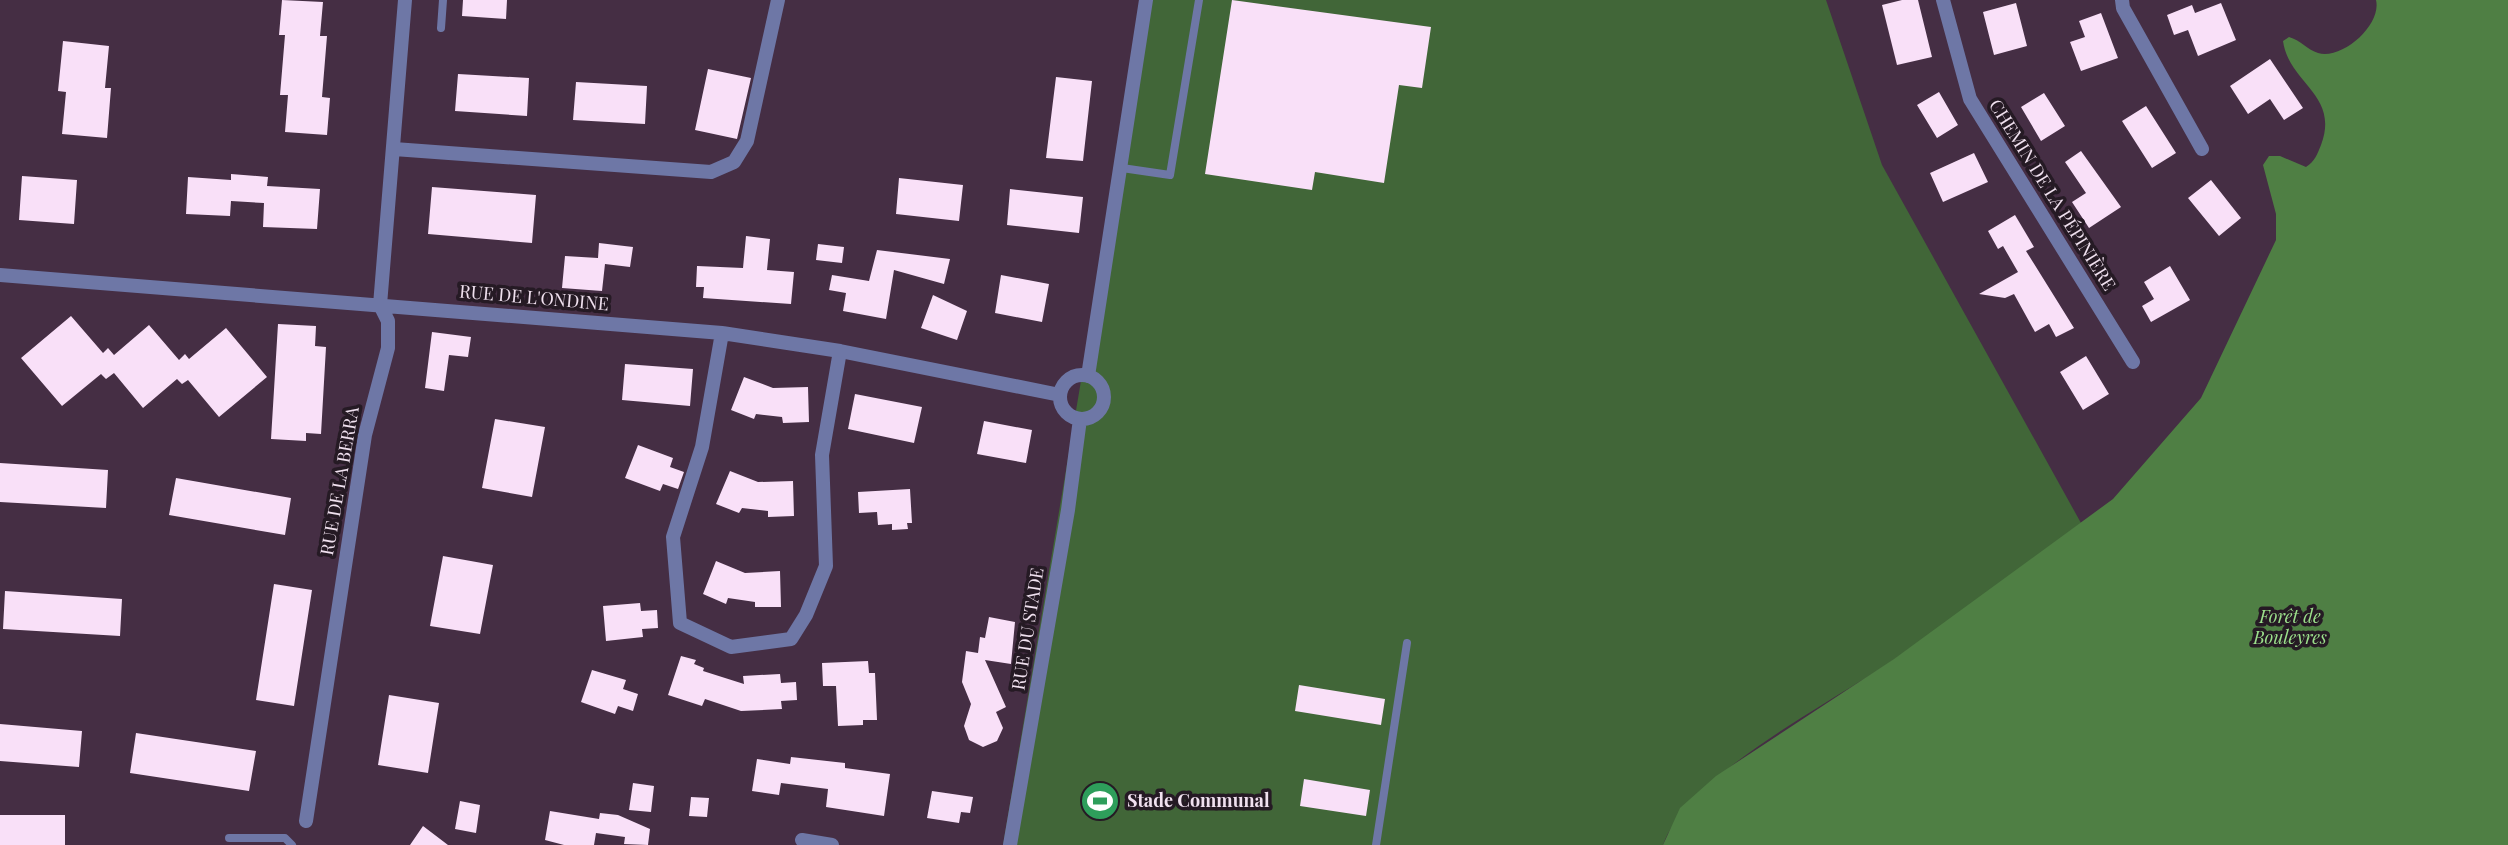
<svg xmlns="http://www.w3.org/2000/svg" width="2508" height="845" font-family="'Playfair Display',serif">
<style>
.green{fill:#416638}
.forest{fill:#4f7f44}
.building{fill:#f9e0f8}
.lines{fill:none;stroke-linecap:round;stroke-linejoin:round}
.service{stroke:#6e77a6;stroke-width:8}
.minor{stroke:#6e77a6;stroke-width:14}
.labels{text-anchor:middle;stroke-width:7;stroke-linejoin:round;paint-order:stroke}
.street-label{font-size:18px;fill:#f0e1ef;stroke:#251a24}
.park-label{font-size:18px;font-style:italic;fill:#9bdf8b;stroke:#251a24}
.poi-label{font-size:18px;font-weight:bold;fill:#f0e1ef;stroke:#251a24;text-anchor:start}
</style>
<rect width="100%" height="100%" fill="#452e44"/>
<path class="green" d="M1145,0H1826L1882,165L2081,523C2019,568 1959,614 1896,658C1832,703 1689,773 1663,845H1003Z"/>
<path class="forest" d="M2376,0H2508V845H1663L1680,808L1716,776L1894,659L2113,499L2201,398L2276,240V214L2263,165L2269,156H2280L2306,167C2315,161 2317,155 2321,145C2340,94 2289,84 2283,41L2289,37C2300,40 2308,50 2318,53C2343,60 2382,24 2376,0Z"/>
<path class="building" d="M282,0L323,2L320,36H327L322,97L330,98L327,135L285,132L288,95H280L285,35H279Z
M463,0H507L506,19L462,16Z
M1232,0L1431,27L1422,88L1399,85L1384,183L1315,172L1312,190L1205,174Z
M1902,0H1918L1932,57L1897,65L1882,5Z
M2016,3L2027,46L1994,55L1983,12Z
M2221,3L2236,40L2198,56L2188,30L2174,35L2167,15L2192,5L2195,13Z
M2101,13L2118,58L2081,71L2070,42L2085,37L2079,21Z
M63,41L109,46L105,88H111L107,138L62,134L66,92L58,91Z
M2270,59L2303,108L2284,120L2270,99L2248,114L2230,86Z
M708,69L751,78L737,139L695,130Z
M458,74L529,78L527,116L455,111Z
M1056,77L1092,81L1083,161L1046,158Z
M576,82L647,86L645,124L573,120Z
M1939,92L1958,125L1937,138L1917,105Z
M2044,93L2065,126L2041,141L2021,107Z
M2146,106L2176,153L2152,168L2122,121Z
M2081,151L2121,207L2089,228L2072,202L2086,193L2065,162Z
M1974,153L1988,182L1943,202L1930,173Z
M231,174L268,177L267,186L320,189L317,229L263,227L264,203L231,201L230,216L186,214L188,177L231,180Z
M22,176L77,180L74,224L19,220Z
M899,178L963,185L959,221L896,214Z
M2211,180L2241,218L2219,236L2188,198Z
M432,187L536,195L532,243L428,234Z
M1010,189L1083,197L1079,233L1007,225Z
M2015,215L2034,247L2026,251L2074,328L2056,337L2049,324L2035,332L2014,294L2005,298L1979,294L2018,272L2003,246L1998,249L1988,231Z
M746,236L770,239L767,270L794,272L791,304L703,298L704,287H696L697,266L743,268Z
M599,243L633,247L630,267L605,264L602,291L562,288L565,256L598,258Z
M818,244L844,247L842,263L816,260Z
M877,250L950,259L944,284L894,270L886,319L843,311L846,293L829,290L832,275L869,281Z
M2170,266L2190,300L2151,322L2142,306L2154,299L2144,282Z
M1001,275L1049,284L1042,322L995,313Z
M933,295L967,311L957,340L921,328Z
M71,316L103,353L108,348L114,355L149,325L179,360L185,354L189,359L226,328L267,377L219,417L188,380L182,384L177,379L143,408L114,373L106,379L101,374L62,406L21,358Z
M278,324L316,326L315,346L326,347L321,434L306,433V441L271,439Z
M432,332L471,337L468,357L449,355L444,391L425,388Z
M2086,356L2109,394L2083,410L2060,372Z
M625,364L693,369L690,406L622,400Z
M744,377L773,388L808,387L809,422L783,423L782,417L756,414L754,419L731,410Z
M855,394L922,407L914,443L848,429Z
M495,419L545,427L532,497L482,488Z
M984,421L1032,430L1026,463L977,454Z
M638,445L673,458L670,467L684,472L678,489L663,484L660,491L625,478Z
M0,463L108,470L106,508L0,502Z
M730,471L758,482L793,481L794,516L768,517V511L742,508L739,513L716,504Z
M176,478L291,498L285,535L169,515Z
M910,489L912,523H907L908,529L892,530V524L878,525L877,512L859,513L858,492Z
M443,556L493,565L480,634L430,626Z
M716,561L745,573L780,571L781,607H755V602L728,598L726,604L703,594Z
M274,584L312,590L294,706L256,700Z
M5,591L122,599L120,636L3,629Z
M640,603L641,611L657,610L658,628L642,629L643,637L606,641L603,606Z
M989,617L1015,622L1011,664L985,660L1006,707L996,712L1003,728L997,741L983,747L969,740L964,726L971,704L962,682L966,651L978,653L980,637L985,638Z
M681,656L696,660L694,664L704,668L703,671L744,684L743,676L780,674L781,683L796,682L797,700L781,701L782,709L741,711L705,699L702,706L668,695Z
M868,661L869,673H875L877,720H863V725L838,726L836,686H823L822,663Z
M592,670L626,680L623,689L638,694L633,711L618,706L615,714L581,702Z
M1299,685L1385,699L1381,725L1295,711Z
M389,695L439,703L428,773L378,765Z
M0,724L82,731L79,767L0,761Z
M136,733L256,751L249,791L130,773Z
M791,757L845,763V768L890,774L884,816L826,807L828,789L781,783L779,795L752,791L757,759L790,764Z
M1304,779L1370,790L1366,816L1300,806Z
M633,783L654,786L651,812L629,810Z
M932,791L973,797L970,813L961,812L959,823L927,818Z
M691,797L709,798L707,817L689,816Z
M460,801L480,805L476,833L455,829Z
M550,811L599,819L600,813L618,815L650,829L648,845L624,844L625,837L596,833L594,845H564L545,840Z
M0,815H65V845H0Z
M423,826L448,845H410Z"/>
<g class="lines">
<path class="service" d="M441,28L443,0
M1122,168L1170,175L1199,0
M229,838H285L292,845
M1376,845L1407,643"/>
<path class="minor" d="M1943,0L1970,99L2133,362
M2122,0L2123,8L2202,149
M394,149L711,172L734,162L747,141L778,0
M0,275L722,333L840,351L1060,395
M722,333L702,447L673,537L680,623L731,647L791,639L806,615L826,566L822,455L840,351
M1060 397a22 22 0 1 1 44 0a22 22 0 1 1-44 0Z
M1088,376L1146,0
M306,821L365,435L388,348V321L380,305L405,0
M802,840L832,845
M1010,845L1068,510L1080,419"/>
</g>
<defs>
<symbol id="stadium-disc" viewBox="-11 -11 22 22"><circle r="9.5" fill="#2e9e5b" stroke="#251a24"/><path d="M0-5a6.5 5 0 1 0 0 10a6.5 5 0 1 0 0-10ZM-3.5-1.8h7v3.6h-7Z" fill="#fff"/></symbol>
</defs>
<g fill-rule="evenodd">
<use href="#stadium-disc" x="1078" y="779" width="44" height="44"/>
</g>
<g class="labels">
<g class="street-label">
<text transform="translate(2052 195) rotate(58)" y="6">CHEMIN DE LA PÉPINIÈRE</text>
<text transform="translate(534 298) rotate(5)" y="6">RUE DE L'ONDINE</text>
<text transform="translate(340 481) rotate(-80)" y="6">RUE DE LA BERRA</text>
<text transform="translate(1028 629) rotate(-81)" y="6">RUE DU STADE</text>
</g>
<g class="park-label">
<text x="2290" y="623">Forêt de<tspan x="2290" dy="21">Bouleyres</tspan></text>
</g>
<g class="poi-label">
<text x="1127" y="807">Stade Communal</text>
</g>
</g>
</svg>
